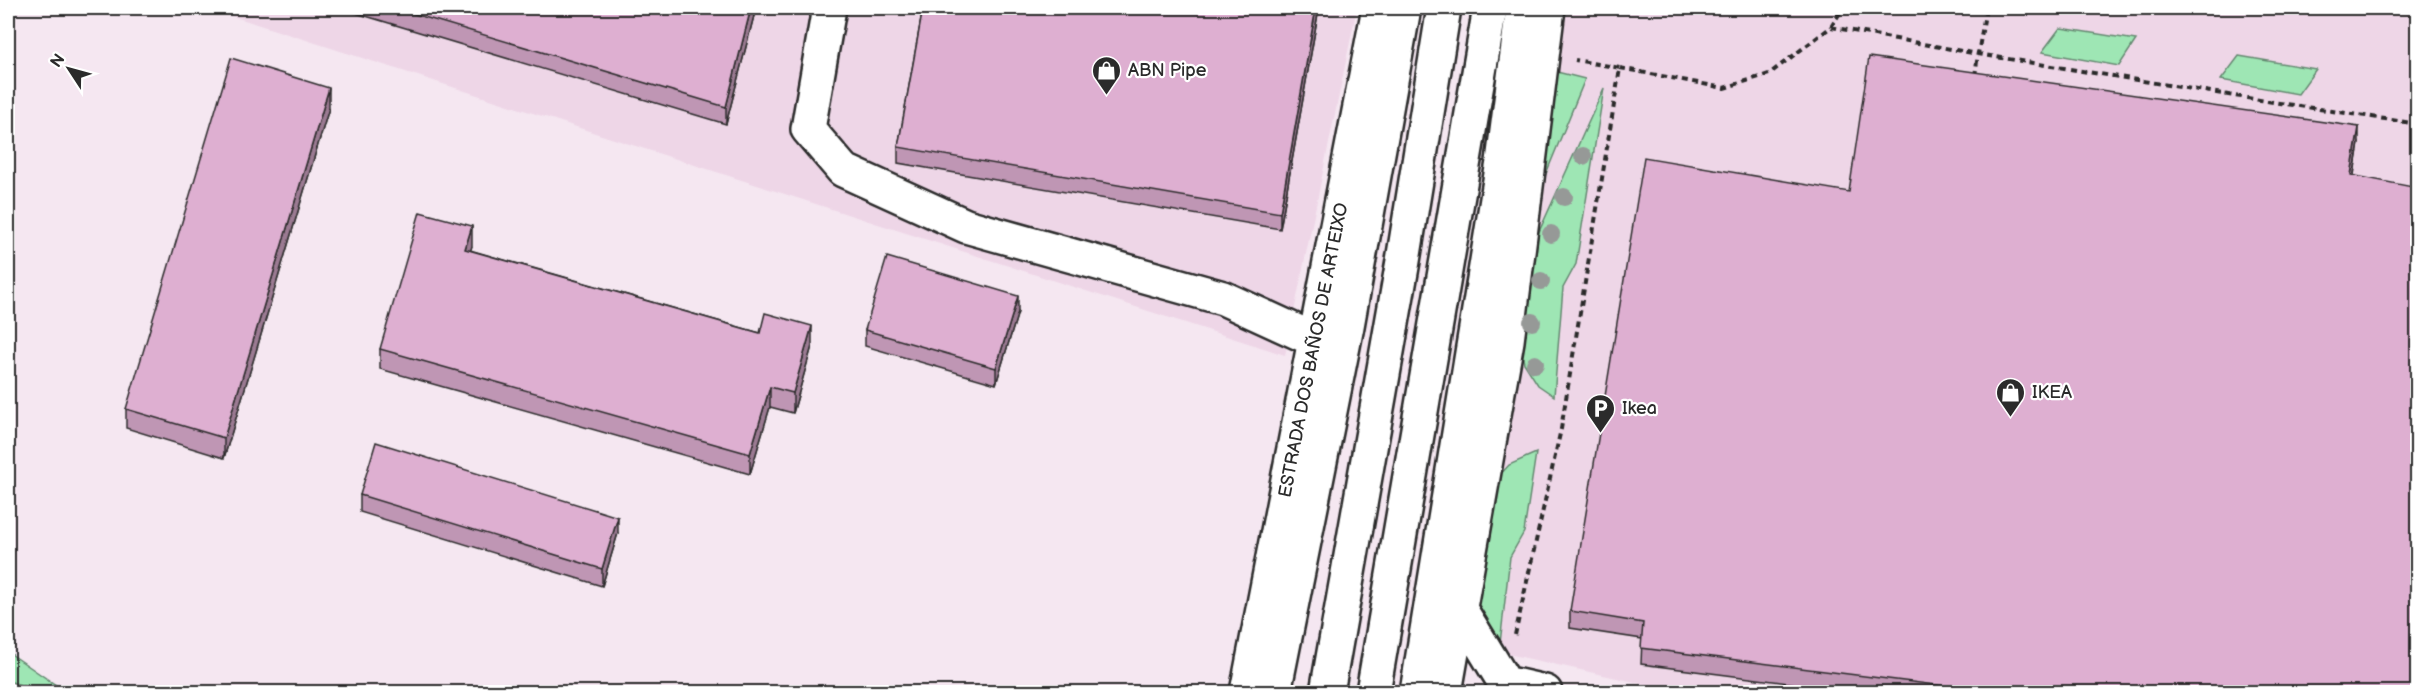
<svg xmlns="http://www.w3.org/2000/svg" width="2425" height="700" font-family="'Balsamiq Sans',sans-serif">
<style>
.built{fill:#eed6e7}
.green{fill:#9ee6b4;stroke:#648870;stroke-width:1.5}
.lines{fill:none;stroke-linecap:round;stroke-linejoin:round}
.minor-casing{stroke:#2b2b2b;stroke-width:38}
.major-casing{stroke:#2b2b2b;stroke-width:38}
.path{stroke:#2b2b2b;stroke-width:4;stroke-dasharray:6 4.5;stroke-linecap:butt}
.minor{stroke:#fff;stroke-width:33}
.major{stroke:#fff;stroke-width:33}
.tree{fill:#969997}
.wall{fill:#bf96b4;stroke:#2b2b2b;stroke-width:1.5}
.shaded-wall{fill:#9b7a92;stroke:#2b2b2b;stroke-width:1.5}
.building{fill:#deafd1;stroke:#2b2b2b;stroke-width:1.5}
.labels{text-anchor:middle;stroke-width:4.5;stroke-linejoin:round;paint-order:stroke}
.poi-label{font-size:18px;fill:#2b2b2b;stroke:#fff;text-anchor:start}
.street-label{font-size:18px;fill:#2b2b2b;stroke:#fff}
</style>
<rect width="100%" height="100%" fill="#f5e7f1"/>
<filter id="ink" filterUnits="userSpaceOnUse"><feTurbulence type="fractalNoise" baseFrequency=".0167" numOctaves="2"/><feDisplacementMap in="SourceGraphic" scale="12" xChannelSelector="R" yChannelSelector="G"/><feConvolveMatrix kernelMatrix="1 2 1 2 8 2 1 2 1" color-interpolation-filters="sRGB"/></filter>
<g filter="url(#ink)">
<path class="built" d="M207,8H1357L1285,355Z
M1563,8H2417V692H1680L1499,652L1495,492Z"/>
<path class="green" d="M2060,28H2061L2136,40L2119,66L2042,52Z
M2239,56L2316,69L2298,94L2221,80Z
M1553,71L1585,79L1534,203Z
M1604,88L1576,264L1563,288L1554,396L1538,385L1524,363L1517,334L1528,256Z
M1536,453L1524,532L1510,557L1499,652L1477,605L1497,478L1509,465Z
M8,652L66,692H43L8,681Z"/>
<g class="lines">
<defs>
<path id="minor" d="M829,8L808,129L843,170L966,226L1223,298L1315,340
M1458,606L1505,683L1545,692
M1247,692L1379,8
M1417,692L1503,162L1523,8
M1445,692L1507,341L1548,8"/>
<path id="major" d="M1274,692L1347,326L1404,8
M1327,692L1403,261L1444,8
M1373,692L1490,8"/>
</defs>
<use href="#minor" class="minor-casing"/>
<use href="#major" class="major-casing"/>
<path class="path" d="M1831,27L1843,8
M1620,68L1724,88L1769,74L1831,27L1978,54L1986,8
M1975,76L1978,54L2247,98L2418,124
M1515,635L1561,429L1620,68L1575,60"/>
<use href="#minor" class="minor"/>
<use href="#major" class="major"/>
</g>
<g class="tree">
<circle cx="1583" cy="156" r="9"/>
<circle cx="1564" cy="197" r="9"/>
<circle cx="1551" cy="234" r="9"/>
<circle cx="1541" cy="281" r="9"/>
<circle cx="1532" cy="322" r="9"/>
<circle cx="1535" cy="364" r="9"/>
</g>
<path class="wall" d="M339,8H756L726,124Z
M923,8H1319L1280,229L898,163V147Z
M329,108L224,458L126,428V409Z
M2359,143L2354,175L2418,693H1867L1641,664L1642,639L1570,628V611L1849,192Z
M472,246L470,250L760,333L812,346L793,413L770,407L750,474L380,369V349Z
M1018,312L996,384L865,346V330Z
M360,495L618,533L602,586L360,512Z"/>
<path class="shaded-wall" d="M751,8H756L726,124V107Z
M1316,8H1319L1280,229V213Z
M329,88V108L224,458V438Z
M2359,127V143L2351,191V175Z
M472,226V246L465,269V249Z
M1018,296V312L996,384V368Z
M812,326V346L793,413V393Z
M770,387V407L750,474V454Z
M618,517V533L602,586V569Z"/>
<path class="building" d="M394,8H751L726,107Z
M923,8H1316L1280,213L898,147Z
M1869,57L2359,127L2351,175L2418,188V693H1999L1641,648L1643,623L1570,611L1644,157L1849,192Z
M231,58L329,88L224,438L126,409Z
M420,212L472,226L465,249L760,333L765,313L812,326L793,393L770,387L750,454L380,349Z
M887,257L1018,296L996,368L865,330Z
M376,442L618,517L602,569L360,495Z"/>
</g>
<defs>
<symbol id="shop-pin" viewBox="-11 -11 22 30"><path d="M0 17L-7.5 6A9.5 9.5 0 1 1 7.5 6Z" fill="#2b2b2b" stroke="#fff"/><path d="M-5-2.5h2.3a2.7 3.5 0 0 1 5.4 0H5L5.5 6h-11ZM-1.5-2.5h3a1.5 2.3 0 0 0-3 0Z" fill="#fff"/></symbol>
<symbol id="parking-pin" viewBox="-11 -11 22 30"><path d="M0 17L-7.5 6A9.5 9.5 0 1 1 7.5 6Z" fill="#2b2b2b" stroke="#fff"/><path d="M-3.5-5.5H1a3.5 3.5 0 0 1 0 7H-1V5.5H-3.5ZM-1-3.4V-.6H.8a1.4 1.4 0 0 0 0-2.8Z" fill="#fff"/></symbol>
</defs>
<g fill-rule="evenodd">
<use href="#shop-pin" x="1090" y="54" width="33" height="45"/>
<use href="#shop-pin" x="1994" y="376" width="33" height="45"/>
<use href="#parking-pin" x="1584" y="392" width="33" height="45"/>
</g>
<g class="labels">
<g class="poi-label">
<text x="1128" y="76">ABN Pipe</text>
<text x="2032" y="398">IKEA</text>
<text x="1622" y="414">Ikea</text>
</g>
<g class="street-label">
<text transform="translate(1313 350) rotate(-79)" y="6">ESTRADA DOS BAÑOS DE ARTEIXO</text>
</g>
</g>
<rect width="2425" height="700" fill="none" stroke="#fff" stroke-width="30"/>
<rect x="15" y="15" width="2395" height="670" fill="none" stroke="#2b2b2b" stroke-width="2" filter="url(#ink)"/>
<g transform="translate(69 69) rotate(306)" stroke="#ffffff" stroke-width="4.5" paint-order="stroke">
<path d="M0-4.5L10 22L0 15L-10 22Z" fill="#2b2b2b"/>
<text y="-9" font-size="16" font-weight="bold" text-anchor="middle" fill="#2b2b2b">N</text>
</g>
</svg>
